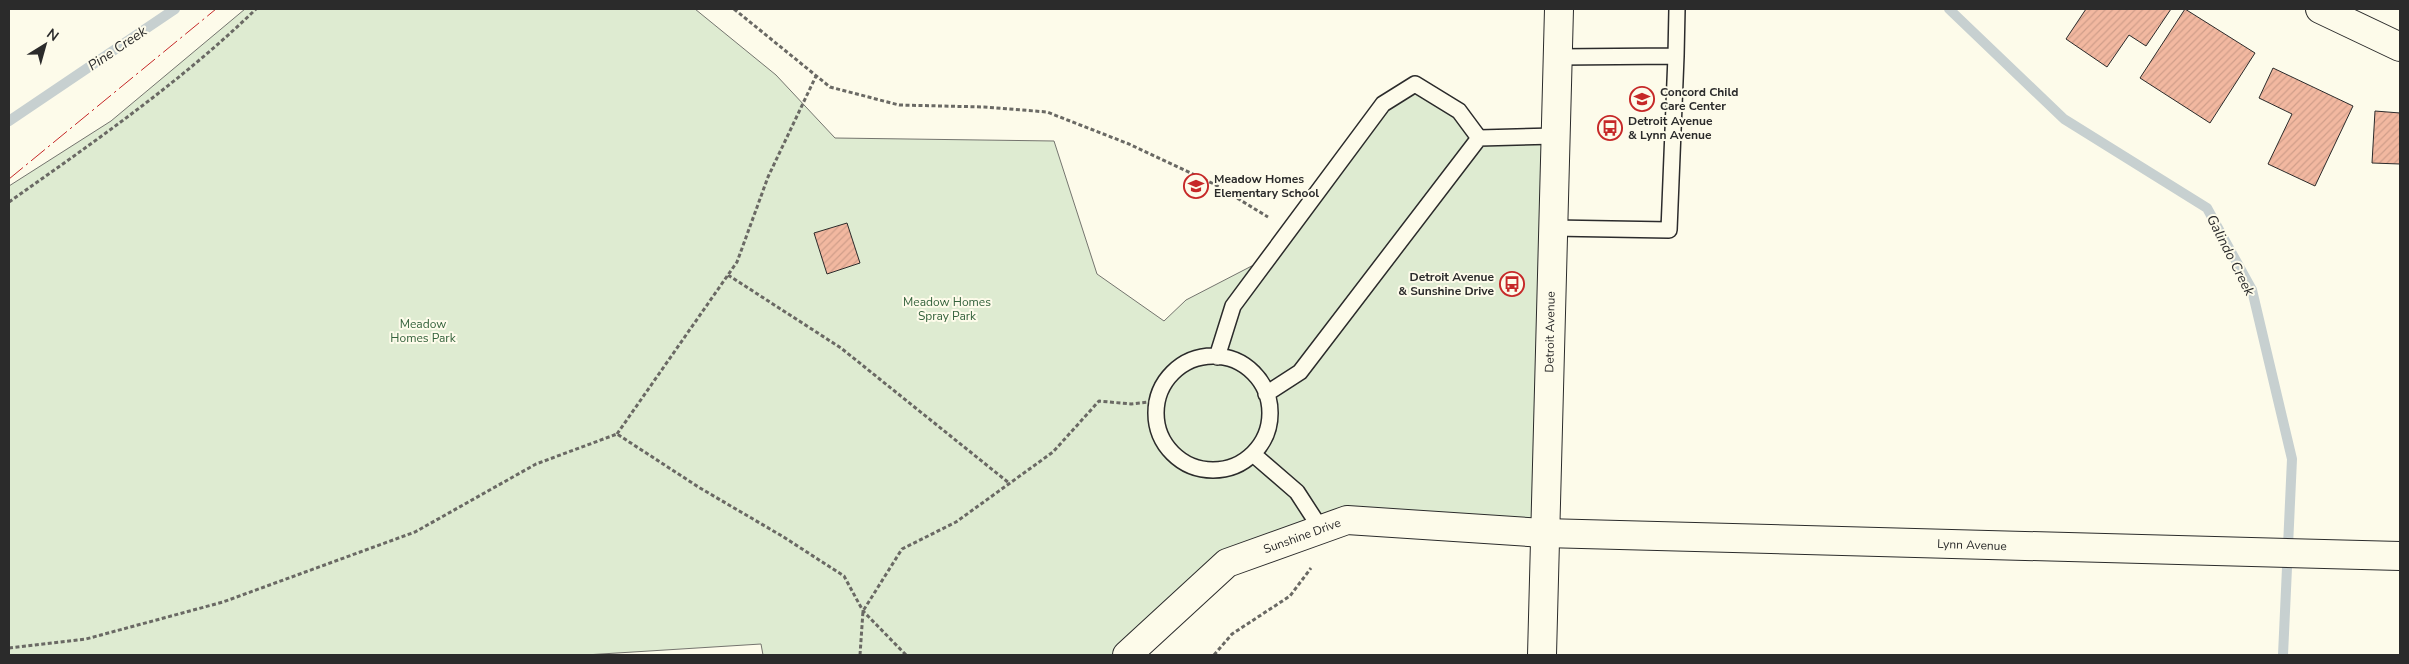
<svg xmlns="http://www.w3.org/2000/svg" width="2409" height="664" font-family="'Nunito Sans',sans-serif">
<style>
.park{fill:#deebd1;stroke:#74746e}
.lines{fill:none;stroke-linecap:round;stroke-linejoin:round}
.stream{stroke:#c7d0d0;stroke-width:10}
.building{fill:url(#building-hatch);stroke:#2b2b2b}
.service-casing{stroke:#2b2b2b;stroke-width:18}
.minor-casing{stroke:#2b2b2b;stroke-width:30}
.tertiary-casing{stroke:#2b2b2b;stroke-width:30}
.path{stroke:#6a6964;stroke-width:3;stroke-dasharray:4 2.5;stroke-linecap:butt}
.service{stroke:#fdfbea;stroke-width:15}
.minor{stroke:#fdfbea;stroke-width:28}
.tertiary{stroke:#fdfbea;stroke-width:28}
.power{stroke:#c62828;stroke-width:1;stroke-dasharray:18 4 2.5 4;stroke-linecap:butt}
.labels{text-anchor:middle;stroke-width:4;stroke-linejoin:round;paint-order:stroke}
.poi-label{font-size:12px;font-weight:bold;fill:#2b2b2b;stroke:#fdfbea;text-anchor:start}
.park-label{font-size:12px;fill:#34623c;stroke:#fdfbea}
.street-label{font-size:12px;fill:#2b2b2b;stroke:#fdfbea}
.water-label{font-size:14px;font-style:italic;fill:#2b2b2b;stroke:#fdfbea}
</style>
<defs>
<pattern id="building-hatch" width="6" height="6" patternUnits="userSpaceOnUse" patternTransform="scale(1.25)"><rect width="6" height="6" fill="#f2b8a0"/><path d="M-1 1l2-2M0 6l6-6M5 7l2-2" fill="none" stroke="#d09e8a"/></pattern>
</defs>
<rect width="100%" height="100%" fill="#fdfbea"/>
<path class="park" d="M245,9H695L776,75L835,138L1054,141L1097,274L1164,321L1186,300L1271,256L1383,104L1415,84L1480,136H1555L1544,533L1347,520L1227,563L1127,655H763L761,644L585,655H9V186L111,121Z"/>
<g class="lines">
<path class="stream" d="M1949,9L2064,119L2207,208L2252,290L2292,459L2283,655
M9,121L175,9"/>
</g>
<path class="building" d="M2086,9H2171L2146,46L2129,35L2107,67L2066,39Z
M2185,9L2255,53L2210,123L2140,78Z
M2273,68L2353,106L2315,186L2268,164L2292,114L2259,98Z
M2375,111L2400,113V164L2372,163Z
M847,223L860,263L827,274L814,233Z"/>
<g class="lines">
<defs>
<path id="service" d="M1676,56L1677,9
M1479,138L1555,136
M1553,228L1669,230L1676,56L1558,57
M1156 413a57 57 0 1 1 114 0a57 57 0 1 1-114 0Z
M1217,357L1233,306L1383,104L1415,84L1459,111L1479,138
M1266,394L1300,372L1479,138
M1253,454L1297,492L1321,529"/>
<path id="minor" d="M2320,9L2400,47
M1127,655L1227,563L1347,520L1544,533L2400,556"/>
<path id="tertiary" d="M1542,655L1559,9"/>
</defs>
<use href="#service" class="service-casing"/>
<use href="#minor" class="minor-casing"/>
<use href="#tertiary" class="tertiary-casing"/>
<path class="path" d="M734,9L830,87L899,105L984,107L1047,112L1129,144L1214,184L1268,217
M9,202C94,142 182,81 256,9
M728,275L841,348L1009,483
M617,434L737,262L768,177L816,76
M9,648L86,639L223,602L415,532L536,464L617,434L700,488L782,536L844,576L863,611L906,655
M860,655L863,611L902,549L956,522L1053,452L1099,401L1131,404L1158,401
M1214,655L1232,634L1290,596L1311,568"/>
<use href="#service" class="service"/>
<use href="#minor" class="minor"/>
<use href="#tertiary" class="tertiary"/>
<path class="power" d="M9,179L216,9"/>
</g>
<defs>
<symbol id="school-ring" viewBox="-11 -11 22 22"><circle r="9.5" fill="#fdfbea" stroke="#c62828" stroke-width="1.5"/><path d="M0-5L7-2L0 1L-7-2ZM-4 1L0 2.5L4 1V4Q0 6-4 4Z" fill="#c62828"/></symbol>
<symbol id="bus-ring" viewBox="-11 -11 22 22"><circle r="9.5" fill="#fdfbea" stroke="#c62828" stroke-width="1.5"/><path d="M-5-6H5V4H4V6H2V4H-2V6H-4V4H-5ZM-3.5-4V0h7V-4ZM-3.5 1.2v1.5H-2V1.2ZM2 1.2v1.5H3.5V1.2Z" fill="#c62828"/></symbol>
</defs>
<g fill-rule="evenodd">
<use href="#school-ring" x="1628" y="85" width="28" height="28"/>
<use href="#bus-ring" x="1596" y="114" width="28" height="28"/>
<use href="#school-ring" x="1182" y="172" width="28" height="28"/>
<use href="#bus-ring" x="1498" y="270" width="28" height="28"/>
</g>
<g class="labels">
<g class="poi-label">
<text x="1660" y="96">Concord Child<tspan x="1660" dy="14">Care Center</tspan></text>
<text x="1628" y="125">Detroit Avenue<tspan x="1628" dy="14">&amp; Lynn Avenue</tspan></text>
<text x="1214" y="183">Meadow Homes<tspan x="1214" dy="14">Elementary School</tspan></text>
<text x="1494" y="281" text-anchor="end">Detroit Avenue<tspan x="1494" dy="14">&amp; Sunshine Drive</tspan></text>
</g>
<g class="park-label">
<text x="947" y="306">Meadow Homes<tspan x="947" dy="14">Spray Park</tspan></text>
<text x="423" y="328">Meadow<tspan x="423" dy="14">Homes Park</tspan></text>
</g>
<g class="street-label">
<text transform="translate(1550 332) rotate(-89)" y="4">Detroit Avenue</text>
<text transform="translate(1302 536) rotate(-20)" y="4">Sunshine Drive</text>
<text transform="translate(1972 545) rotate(2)" y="4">Lynn Avenue</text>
</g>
<g class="water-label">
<text transform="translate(117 48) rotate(-34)" y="5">Pine Creek</text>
<text transform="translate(2231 255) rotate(63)" y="5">Galindo Creek</text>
</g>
</g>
<rect width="2409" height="664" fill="none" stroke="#2b2b2b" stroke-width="20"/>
<g transform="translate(45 45) rotate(37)" stroke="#fdfbea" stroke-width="4" paint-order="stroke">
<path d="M0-4L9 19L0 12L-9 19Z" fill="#2b2b2b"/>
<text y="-8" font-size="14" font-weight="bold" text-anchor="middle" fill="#2b2b2b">N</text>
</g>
</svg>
